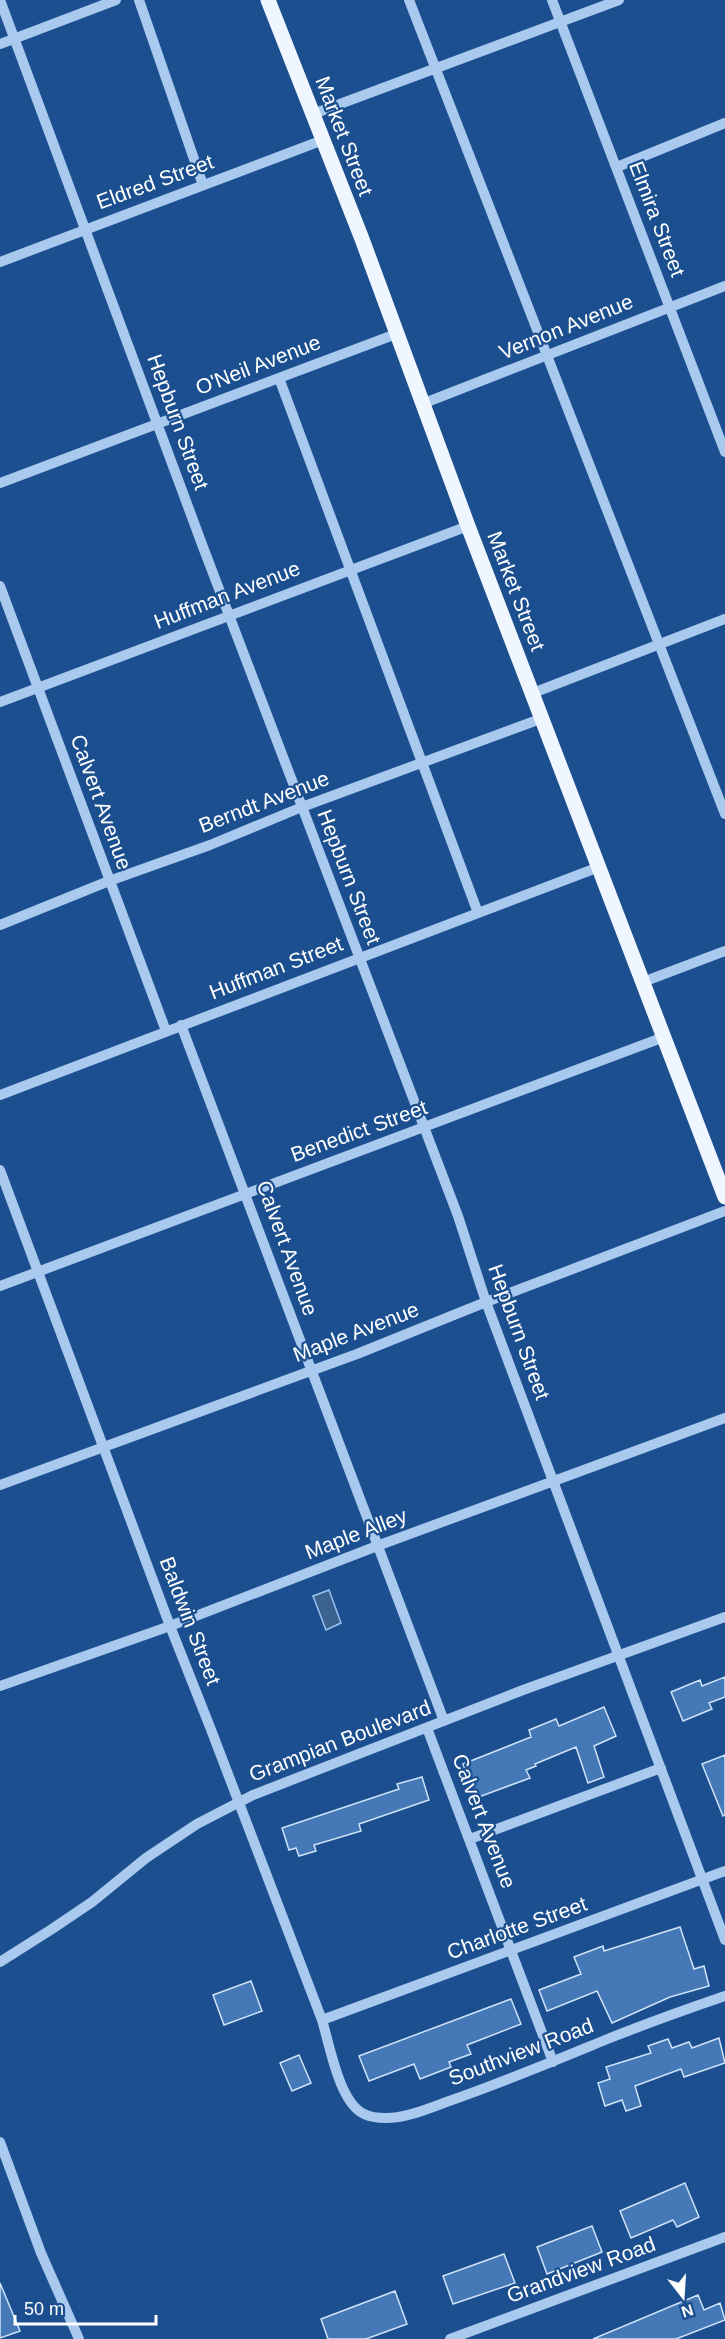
<svg xmlns="http://www.w3.org/2000/svg" width="725" height="2339" font-family="Arial,sans-serif">
<style>
.water{fill:#3c6290;stroke:#9cc4f0;stroke-width:1.5}
.building{fill:#4478b7;stroke:#cfe3fa;stroke-width:1.5}
.lines{fill:none;stroke-linecap:round;stroke-linejoin:round}
.minor{stroke:#a9c9ee;stroke-width:10}
.major{stroke:#f0f6ff;stroke-width:15}
.labels{text-anchor:middle;stroke-width:4.5;stroke-linejoin:round;paint-order:stroke}
.street-label{font-size:21px;fill:#fff;stroke:#1b4f8f}
</style>
<rect width="100%" height="100%" fill="#1b4f8f"/>
<path class="water" d="M329,1590L341,1623L326,1630L313,1596Z"/>
<path class="building" d="M725,1677V1697L709,1703L712,1709L683,1721L671,1692L700,1680L702,1686Z
M604,1707L616,1736L594,1746L604,1777L588,1783L576,1747L535,1764L536,1766L526,1770L530,1778L476,1798L463,1764L531,1737L529,1730L556,1719L559,1726Z
M725,1755V1815L723,1816L702,1764Z
M422,1777L429,1800L359,1824L361,1831L314,1845L316,1851L299,1856L296,1848L289,1850L282,1828L399,1789L397,1784Z
M680,1927L694,1969L704,1966L709,1986L670,1997L612,2023L597,1991L547,2011L539,1990L581,1974L574,1957L603,1946L604,1951Z
M251,1981L262,2011L224,2025L213,1995Z
M511,1999L521,2024L467,2045L471,2054L449,2062L451,2067L420,2079L414,2064L369,2081L359,2056Z
M719,2038L725,2063L684,2077L681,2069L635,2086L641,2106L626,2111L622,2100L605,2106L598,2083L610,2079L606,2067L651,2053L648,2046L668,2039L672,2048L689,2042L692,2048Z
M299,2055L311,2083L292,2091L280,2063Z
M685,2183L699,2217L677,2227L673,2220L631,2238L620,2211Z
M592,2226L602,2252L547,2274L537,2247Z
M504,2254L515,2283L453,2304L443,2276Z
M0,2283L20,2331L0,2338Z
M395,2291L407,2324L366,2339H328L321,2319Z
M698,2295L704,2310L720,2303L725,2320L676,2339H593Z"/>
<g class="lines">
<path class="minor" d="M0,0L203,547L458,1216L486,1302L725,1940
M139,0L203,185
M409,0L725,814
M552,0L725,452
M0,44L116,0
M313,114L619,0
M617,167L725,123
M0,262L323,140
M279,378L478,913
M422,404L725,286
M0,483L396,334
M0,586L166,1031
M533,693L725,619
M0,702L468,526
M0,925L109,881L210,845L302,807L543,718
M643,982L725,951
M181,1025L444,1721
M0,1095L599,867
M0,1170L170,1626L210,1727L322,2020C330,2046 339,2102 364,2114C370,2117 379,2118 386,2118C408,2118 432,2107 452,2100C504,2082 554,2061 605,2040C645,2024 684,2010 725,1996
M0,1286L664,1037
M0,1485L357,1354L486,1302L725,1211
M0,1686L170,1626L377,1546L725,1418
M427,1728L553,2062
M470,1839L661,1768
M0,1962L52,1929L92,1902L146,1858L197,1824L253,1795L523,1690L725,1617
M322,2020L725,1871
M0,2142L41,2253L79,2339
M450,2339L725,2237"/>
<path class="major" d="M268,0L362,239L468,526L725,1197"/>
</g>
<g class="labels">
<g class="street-label">
<text transform="translate(344 136) rotate(69)" y="7">Market Street</text>
<text transform="translate(155 182) rotate(-20)" y="7">Eldred Street</text>
<text transform="translate(657 219) rotate(69)" y="7">Elmira Street</text>
<text transform="translate(566 327) rotate(-22)" y="7">Vernon Avenue</text>
<text transform="translate(258 365) rotate(-21)" y="7">O'Neil Avenue</text>
<text transform="translate(178 422) rotate(70)" y="7">Hepburn Street</text>
<text transform="translate(516 591) rotate(69)" y="7">Market Street</text>
<text transform="translate(227 595) rotate(-21)" y="7">Huffman Avenue</text>
<text transform="translate(101 802) rotate(70)" y="7">Calvert Avenue</text>
<text transform="translate(264 802) rotate(-21)" y="7">Berndt Avenue</text>
<text transform="translate(349 877) rotate(69)" y="7">Hepburn Street</text>
<text transform="translate(276 968) rotate(-21)" y="7">Huffman Street</text>
<text transform="translate(359 1131) rotate(-20)" y="7">Benedict Street</text>
<text transform="translate(287 1248) rotate(70)" y="7">Calvert Avenue</text>
<text transform="translate(356 1332) rotate(-21)" y="7">Maple Avenue</text>
<text transform="translate(519 1332) rotate(70)" y="7">Hepburn Street</text>
<text transform="translate(356 1534) rotate(-21)" y="7">Maple Alley</text>
<text transform="translate(190 1621) rotate(69)" y="7">Baldwin Street</text>
<text transform="translate(340 1741) rotate(-21)" y="7">Grampian Boulevard</text>
<text transform="translate(484 1821) rotate(69)" y="7">Calvert Avenue</text>
<text transform="translate(517 1928) rotate(-20)" y="7">Charlotte Street</text>
<text transform="translate(521 2052) rotate(-21)" y="7">Southview Road</text>
<text transform="translate(581 2270) rotate(-20)" y="7">Grandview Road</text>
</g>
</g>
<g transform="translate(683 2297) rotate(163)" stroke="#1b4f8f" stroke-width="4.5" paint-order="stroke">
<path d="M0-4.5L10 22L0 15L-10 22Z" fill="#ffffff"/>
<text y="-9" font-size="16" font-weight="bold" text-anchor="middle" fill="#ffffff">N</text>
</g>
<path d="M15 2315v9h141v-9" fill="none" stroke="#ffffff" stroke-width="3"/>
<text x="24" y="2315" font-size="18" fill="#ffffff" stroke="#1b4f8f" stroke-width="4.5" paint-order="stroke">50 m</text>
</svg>
